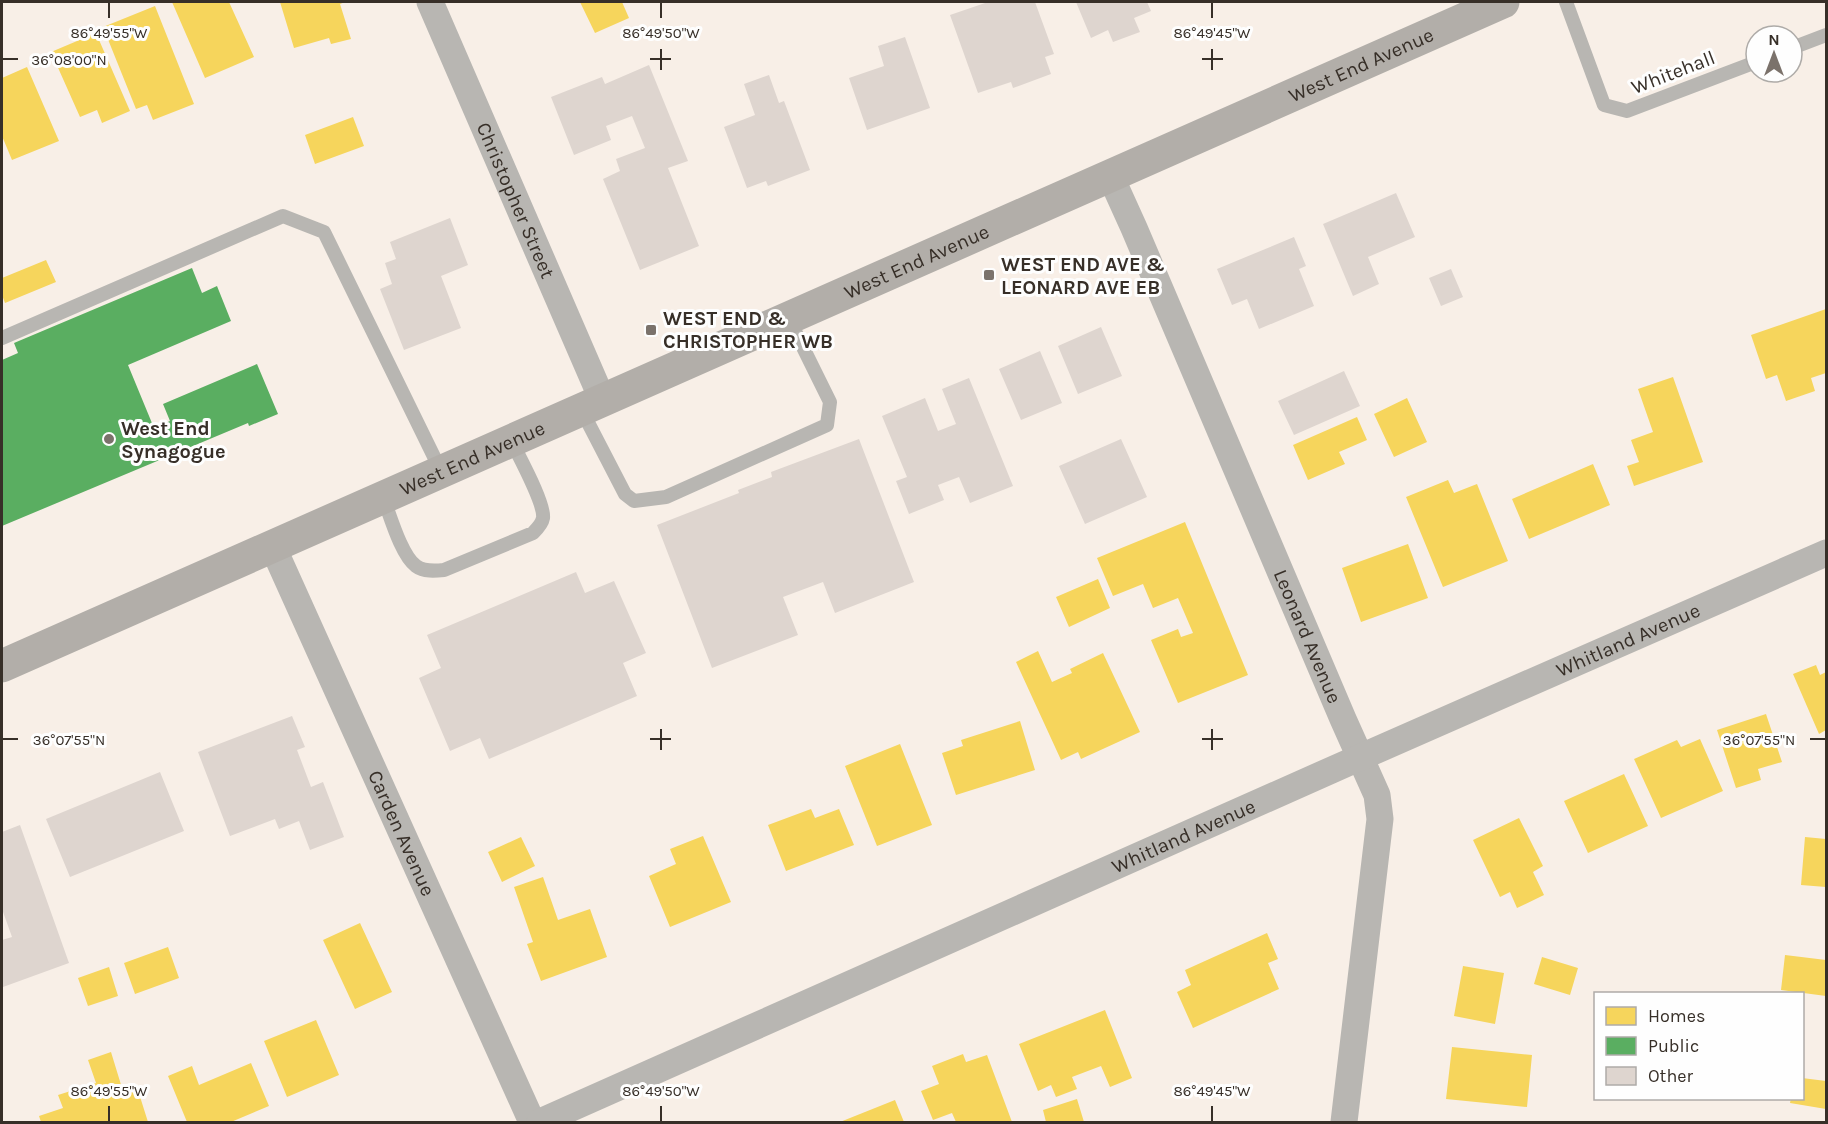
<svg xmlns="http://www.w3.org/2000/svg" width="1828" height="1124" font-family="Karla,sans-serif">
<style>
.homes{fill:#f6d55c}
.public{fill:#5aae61}
.building{fill:#ded5cf}
.lines{fill:none;stroke-linecap:round;stroke-linejoin:round}
.service{stroke:#b8b6b2;stroke-width:14}
.minor{stroke:#b8b6b2;stroke-width:27}
.primary{stroke:#b2aea9;stroke-width:33}
.ticks{fill:none;stroke:#372f28;stroke-width:2}
.poi-dot{fill:#7b726b;stroke:#fefefe;stroke-width:2}
.labels{text-anchor:middle;stroke-width:6;stroke-linejoin:round;paint-order:stroke}
.street-label{font-size:20px;fill:#372f28;stroke:#fefefe}
.poi-label{font-size:20px;font-weight:bold;fill:#372f28;stroke:#fefefe;text-anchor:start}
.ticks-label{font-size:15px;text-anchor:middle;fill:#372f28;stroke:#fefefe;stroke-width:6;stroke-linejoin:round;paint-order:stroke}
</style>
<rect width="100%" height="100%" fill="#f8efe7"/>
<path class="homes" d="M172,2H229L254,57L205,78Z
M280,2H345L340,4L351,39L331,44L329,38L294,48Z
M580,2H622L629,18L595,33Z
M155,6L194,104L153,120L147,105L136,109L103,27Z
M96,33L130,111L102,123L97,110L80,117L51,52Z
M27,67L59,141L12,160L2,136V78Z
M353,117L364,146L315,164L305,135Z
M46,260L56,282L5,303L2,295V278Z
M1826,309V373L1811,378L1815,391L1786,401L1777,375L1766,379L1751,335Z
M1673,377L1703,462L1634,486L1627,466L1639,462L1631,440L1653,432L1638,389Z
M1407,398L1427,442L1394,457L1374,414Z
M1357,417L1367,440L1339,452L1345,464L1308,480L1293,445Z
M1593,464L1610,505L1529,539L1512,499Z
M1448,480L1454,493L1477,484L1508,561L1443,587L1406,497Z
M1185,522L1248,675L1178,703L1151,640L1178,629L1181,637L1193,633L1178,598L1153,608L1143,584L1113,596L1097,558Z
M1408,544L1428,598L1361,622L1342,568Z
M1098,579L1110,608L1069,627L1056,597Z
M1038,651L1052,682L1072,673L1070,669L1103,653L1140,732L1081,759L1078,752L1061,760L1016,662Z
M1816,665L1820,675L1826,672V730L1819,734L1793,674Z
M1766,714L1782,762L1758,769L1761,780L1736,788L1717,730Z
M1020,721L1035,770L956,795L942,753L963,746L961,740Z
M1700,739L1723,791L1661,818L1634,759L1677,740L1681,747Z
M900,744L932,825L877,846L845,766Z
M1624,774L1648,826L1588,853L1564,801Z
M811,809L815,818L839,809L854,845L786,871L768,825Z
M1519,818L1543,866L1533,872L1544,895L1517,908L1510,892L1500,897L1473,840Z
M703,836L731,902L670,927L649,876L676,864L670,849Z
M521,837L535,866L502,882L488,852Z
M1805,837L1826,839V887L1801,885Z
M543,877L558,920L590,909L607,957L541,981L527,944L533,942L514,887Z
M360,923L392,992L355,1009L323,940Z
M1267,933L1278,959L1268,963L1279,989L1193,1028L1177,992L1191,985L1185,970Z
M168,947L179,978L135,994L124,963Z
M1785,955L1826,960V996L1781,990Z
M1542,957L1578,968L1570,995L1534,984Z
M1463,966L1504,973L1495,1024L1454,1016Z
M109,967L118,996L88,1006L78,978Z
M1105,1010L1132,1078L1110,1087L1101,1066L1072,1077L1077,1089L1056,1097L1051,1085L1038,1091L1019,1044Z
M316,1020L339,1075L287,1097L264,1041Z
M1452,1047L1532,1055L1527,1107L1446,1099Z
M111,1052L122,1088L136,1084L148,1122H41L39,1116L63,1108L58,1095L96,1083L88,1060Z
M963,1054L966,1062L987,1055L1012,1122H956L952,1113L933,1120L921,1091L939,1084L932,1066Z
M251,1063L269,1106L231,1122H187L168,1076L192,1066L199,1085Z
M1802,1078L1826,1081V1109L1790,1103L1791,1098H1802Z
M1077,1099L1084,1122H1046L1043,1110Z
M895,1100L904,1122H840Z"/>
<path class="public" d="M192,268L202,293L217,286L231,321L128,365L154,428L170,421L163,404L257,364L278,414L249,426L248,423L2,526V360L18,353L14,343Z"/>
<path class="building" d="M988,2H1035L1054,54L1045,57L1051,74L1013,88L1011,82L978,93L950,15Z
M1076,2H1147L1151,11L1134,18L1140,32L1113,42L1108,30L1091,38Z
M905,37L930,108L867,130L849,78L884,66L878,46Z
M649,65L688,161L668,168L699,246L640,270L603,179L620,171L616,159L645,148L632,116L606,126L611,140L574,155L551,97L602,77L605,84Z
M769,75L779,103L784,101L810,170L768,186L766,181L747,188L724,127L755,115L744,84Z
M1396,193L1415,237L1368,257L1379,284L1353,296L1323,224Z
M450,218L468,265L441,276L461,328L404,350L380,289L392,284L385,263L396,259L390,242Z
M1294,237L1306,266L1299,269L1314,306L1259,329L1247,299L1232,305L1217,269Z
M1451,269L1463,297L1441,306L1429,278Z
M1101,327L1122,376L1078,394L1058,346Z
M1040,351L1062,403L1021,420L999,369Z
M1344,371L1360,406L1294,435L1278,401Z
M969,378L1013,486L970,503L959,477L938,485L944,500L909,514L896,481L907,477L882,416L925,398L938,431L956,424L942,389Z
M859,439L914,582L835,613L823,582L783,597L798,635L712,668L657,525L739,493L738,490L772,477L771,472Z
M1121,439L1147,497L1085,524L1059,466Z
M576,572L585,593L614,581L646,653L623,663L637,696L489,759L480,738L450,751L419,678L441,668L427,635Z
M292,716L305,747L297,750L311,787L323,782L344,837L310,850L299,821L279,829L275,819L230,836L198,752Z
M160,772L184,831L70,877L46,819Z
M20,825L69,963L3,987L2,940L12,937L2,909V832Z"/>
<g class="lines">
<path class="service" d="M1566,2L1604,105L1627,111L1756,62
M1792,48L1826,35
M2,338L283,216L324,232L441,471
M581,409L625,494L634,501L666,497L827,425L830,402L788,317
M383,497C390,515 401,555 416,566C424,572 435,571 444,570L533,533C537,529 542,524 543,518C545,503 518,455 511,440"/>
<g class="minor">
<path id="s1" d="M430,2L602,399"/>
<path id="s2" d="M1110,175L1134,228L1343,719L1377,795L1380,819L1344,1122"/>
<path id="s3" d="M272,545L532,1122"/>
<path id="s4" d="M540,1122L1361,757L1826,553"/>
</g>
<path class="primary" id="s5" d="M2,666L1503,2"/>
</g>
<path class="ticks" d="M109,3V18M661,3V18M1212,3V18M661,49V70M1212,49V70M3,59H18M650,59H671M1202,59H1223M661,729V750M1212,729V750M3,739H18M650,739H671M1202,739H1223M1810,739H1825M109,1106V1121M661,1106V1121M1212,1106V1121"/>
<g class="poi-dot">
<rect x="983" y="269" width="12" height="12" rx="3"/>
<rect x="645" y="324" width="12" height="12" rx="3"/>
<circle cx="109" cy="439" r="6"/>
</g>
<g class="labels">
<g class="street-label">
<text dy="7" stroke="none"><textPath href="#s5" startOffset="1486">West End Avenue</textPath></text>
<text transform="translate(1673 72) rotate(-21)" y="7">Whitehall</text>
<text dy="7" stroke="none"><textPath href="#s1" startOffset="216">Christopher Street</textPath></text>
<text dy="7" stroke="none"><textPath href="#s5" startOffset="1000">West End Avenue</textPath></text>
<text dy="7" stroke="none"><textPath href="#s5" startOffset="514">West End Avenue</textPath></text>
<text dy="7" stroke="none"><textPath href="#s2" startOffset="502">Leonard Avenue</textPath></text>
<text dy="7" stroke="none"><textPath href="#s4" startOffset="1190">Whitland Avenue</textPath></text>
<text dy="7" stroke="none"><textPath href="#s3" startOffset="316">Carden Avenue</textPath></text>
<text dy="7" stroke="none"><textPath href="#s4" startOffset="704">Whitland Avenue</textPath></text>
</g>
<g class="poi-label">
<text x="1001" y="271">WEST END AVE &amp;<tspan x="1001" dy="23">LEONARD AVE EB</tspan></text>
<text x="663" y="325">WEST END &amp;<tspan x="663" dy="23">CHRISTOPHER WB</tspan></text>
<text x="121" y="435">West End<tspan x="121" dy="23">Synagogue</tspan></text>
</g>
</g>
<g class="ticks-label">
<text x="109" y="38">86°49'55"W</text>
<text x="661" y="38">86°49'50"W</text>
<text x="1212" y="38">86°49'45"W</text>
<text x="69" y="65">36°08'00"N</text>
<text x="69" y="745">36°07'55"N</text>
<text x="1759" y="745">36°07'55"N</text>
<text x="109" y="1096">86°49'55"W</text>
<text x="661" y="1096">86°49'50"W</text>
<text x="1212" y="1096">86°49'45"W</text>
</g>
<rect width="1828" height="1124" fill="none" stroke="#372f28" stroke-width="6"/>
<rect x="1594" y="992" width="210" height="108" fill="#fefefe" stroke="#aeaba8" stroke-width="1.5"/>
<rect x="1606" y="1007" width="30" height="18" fill="#f6d55c" stroke="#aeaba8" stroke-width="1.5"/>
<text x="1648" y="1022" font-size="18" fill="#372f28">Homes</text>
<rect x="1606" y="1037" width="30" height="18" fill="#5aae61" stroke="#aeaba8" stroke-width="1.5"/>
<text x="1648" y="1052" font-size="18" fill="#372f28">Public</text>
<rect x="1606" y="1067" width="30" height="18" fill="#ded5cf" stroke="#aeaba8" stroke-width="1.5"/>
<text x="1648" y="1082" font-size="18" fill="#372f28">Other</text>
<g transform="translate(1774 54)"><circle r="28" fill="#fefefe" stroke="#aeaba8" stroke-width="1.5"/>
<path d="M0-4.5L10 22L0 15L-10 22Z" fill="#7b726b"/>
<text y="-9" font-size="16" font-weight="bold" text-anchor="middle" fill="#372f28">N</text>
</g>
</svg>
